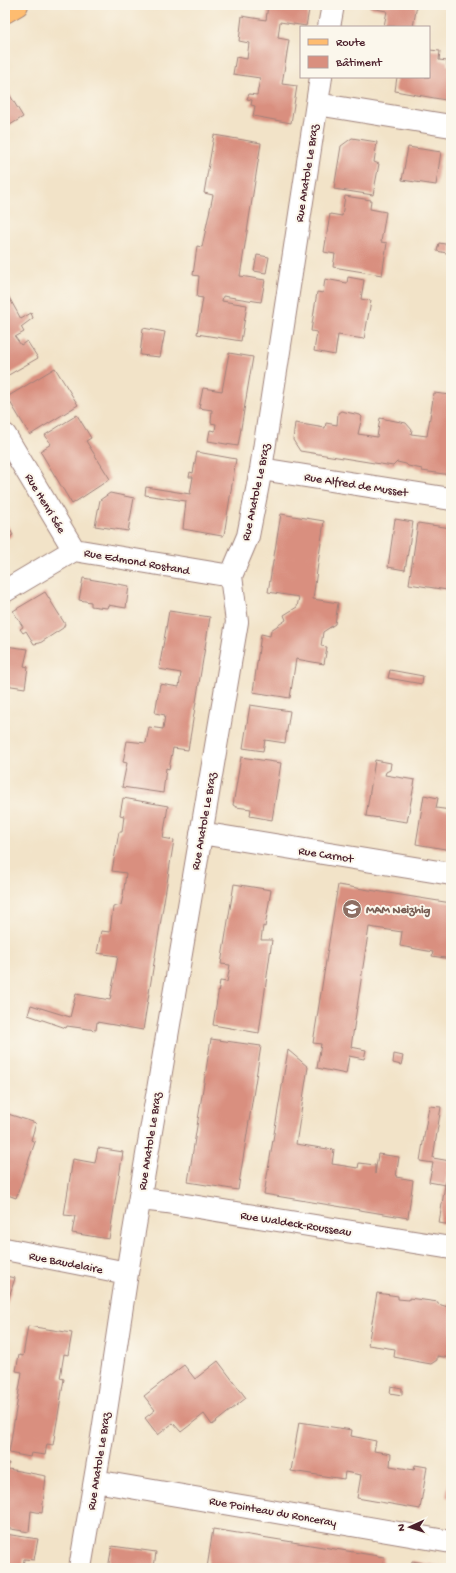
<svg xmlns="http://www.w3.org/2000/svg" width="456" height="1573" font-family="'Gochi Hand',sans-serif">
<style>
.building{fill:#d98f7f}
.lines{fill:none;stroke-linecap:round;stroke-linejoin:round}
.minor-casing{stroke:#9e817a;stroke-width:24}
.major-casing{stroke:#9e817a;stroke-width:24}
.minor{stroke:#fff;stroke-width:22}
.major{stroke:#febc70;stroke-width:22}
.labels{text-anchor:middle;stroke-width:4;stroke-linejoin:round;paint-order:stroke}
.street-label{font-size:12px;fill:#4a1f2b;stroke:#fbf7ec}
.education-label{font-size:12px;font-weight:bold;fill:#785e54;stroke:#fbf7ec;text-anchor:start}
</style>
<rect width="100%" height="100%" fill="#fbf7ec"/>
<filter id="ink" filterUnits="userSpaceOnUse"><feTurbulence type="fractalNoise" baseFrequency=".025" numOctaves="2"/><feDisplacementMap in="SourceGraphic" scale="8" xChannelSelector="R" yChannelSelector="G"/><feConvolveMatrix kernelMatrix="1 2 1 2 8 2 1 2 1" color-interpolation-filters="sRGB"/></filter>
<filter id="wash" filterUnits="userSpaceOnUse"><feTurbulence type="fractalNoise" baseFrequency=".012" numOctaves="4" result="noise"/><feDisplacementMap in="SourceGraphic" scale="16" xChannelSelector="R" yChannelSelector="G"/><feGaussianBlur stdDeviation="0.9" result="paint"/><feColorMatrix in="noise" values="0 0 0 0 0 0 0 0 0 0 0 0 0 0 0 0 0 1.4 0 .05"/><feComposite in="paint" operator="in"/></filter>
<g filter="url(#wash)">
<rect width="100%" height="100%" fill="#f2e3c8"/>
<g id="blocks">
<path class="building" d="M268,5H310L306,26L280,22L278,38L289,40L282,84L297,86L291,123L253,116L255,106L251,105L252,100L247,99L249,94L257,95L260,78L233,74L236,57L247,59L249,43L239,41L242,16L266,20Z
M370,5H417L413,27L384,26L387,11L370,8Z
M429,50L440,51L439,60L447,61V65L451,66V101L395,91L397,77H429Z
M5,87L23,117L5,128Z
M214,135L261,143L240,276L265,280L261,302L223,296L222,301L247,305L241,341L197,334L203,298L197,297L199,276L193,275L197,246L202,247L213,195L204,193Z
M352,138L377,142L374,162L379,164L373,195L334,189L341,146Z
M408,147L441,152L436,185L402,180Z
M345,196L371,200L370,209L386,212L381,242L387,243L382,275L333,267L335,254L324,252L330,214L342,216Z
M439,243L451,245V254L437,251Z
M257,255L269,257L266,273L254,271Z
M348,277L364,280L361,299L371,301L364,339L338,335L335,355L314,351L317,332L311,331L317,292L323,293L325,279L347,283Z
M5,290L21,319L31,313L33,318L21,327L24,332L15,337L21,345L27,341L38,358L5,377Z
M143,328L165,332L160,357L140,355Z
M229,353L253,357L238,446L208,441L210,430L215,431L216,424L211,423L212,410L199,408L203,388L222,391Z
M55,368L78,405L30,435L7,397Z
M434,393L451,395V475L422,471V469L408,466L406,464L397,462L393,466L300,451L293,440L295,423L325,428L326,423L337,425L338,413L341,411L360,415L362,417L358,434L377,437L380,418L406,423L412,430L411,434L427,436Z
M77,415L91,438L86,441L110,479L72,504L40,451L51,444L45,435Z
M197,452L236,459L224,535L222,536L183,529L186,501L145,495L146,487L190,494L193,477H189L190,472L193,473Z
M110,493L134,498L128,531L95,526L100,500Z
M281,514L324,521L313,599L338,603L335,624L323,632L321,646L327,647L324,664L296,659L290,698L253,692L261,634L270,636L271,630L286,620L284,615L297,607L299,597L268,592Z
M395,519L413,522L405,570L388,567Z
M5,521L13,535L5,540Z
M418,523L451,528V569L447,590L409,584Z
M83,578L129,586L126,608L108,605L107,608L98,607L91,606V602L79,600Z
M45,592L65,624L63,628L40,643L34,644L26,631L23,633L20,629L23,627L13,611Z
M169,611L210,617L188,750L173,748L169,769L166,768L163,793L122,787L127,763L123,762L127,741L146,743L149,727L163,729L165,715L155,713L160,684L179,687L181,673L159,669Z
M5,646L28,649L24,666L28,667L25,688L5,685Z
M390,670L423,676L422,684L388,678Z
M250,705L290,711L285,743L265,740L263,751L243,748Z
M241,757L281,763L272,820L250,816L251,809L236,807L233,805Z
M375,760L391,763L390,770L386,772L385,775L415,780L407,822L366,816Z
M424,795L438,798L436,808L451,810V850L416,844Z
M123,798L168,806L163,838L174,840L143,1030L97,1022L96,1030L67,1026L66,1028L28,1015L31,1005L70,1017L76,994L110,1000L118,956L97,953L101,931L110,932L113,907L121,905L123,896L126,873L112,871L119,832H122L124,816L120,815Z
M234,884L271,890L265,927L263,926L261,940H272L259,1033L213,1025L220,981L227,982L230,965L221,964Z
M338,885L451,903V959L432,956L433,952L400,946L402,932L369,927L351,1047L366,1050L364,1059L349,1056L346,1074L317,1068L321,1044L313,1043Z
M211,1039L261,1046L238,1190L188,1182Z
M288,1050L308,1067L296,1144L334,1150L332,1164L358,1168L359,1163L375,1165V1174L378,1154L399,1157L396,1177L413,1180L408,1218L264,1194Z
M394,1054L403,1056L401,1065L393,1063Z
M429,1106L441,1107L433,1158L450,1161L445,1185L429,1182L433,1163L420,1161Z
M5,1113L36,1123L31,1140L35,1142L16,1198L5,1194Z
M98,1148L123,1152L109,1239L72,1233L75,1216L64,1215L73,1159L95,1163Z
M445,1185L451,1186V1225L439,1223Z
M5,1276L15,1278L5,1310Z
M377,1293L398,1296V1299L409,1300V1298L438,1302V1304L448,1307V1304H451V1358L437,1356V1360L431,1364L414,1361L394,1357L395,1349L368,1345Z
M28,1326L72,1333L68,1355L64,1354L60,1378L64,1379L53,1445L47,1444L45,1455L31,1453L30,1457L9,1453L22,1372L16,1371L19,1355L23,1356Z
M218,1361L246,1398L212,1425L204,1414L181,1432L173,1423L158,1435L145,1418L155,1410L144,1396L184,1365L195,1379Z
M391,1386L402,1388V1395L390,1393Z
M299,1422L352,1430L351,1436L376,1441L374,1451L391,1454L390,1466L414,1470L415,1465L427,1467L420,1509L357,1498L361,1475L345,1472L344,1479L291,1471Z
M5,1463H9L8,1469L46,1476L42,1513L31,1511L29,1532L5,1528V1488L7,1476L5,1475Z
M450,1471H451V1498L446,1497Z
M213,1529L384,1557L382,1568H207Z
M5,1534L38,1539L34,1560L24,1559L23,1568H5Z
M112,1546L156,1552L154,1568H108Z
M412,1561L447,1567V1568H411Z"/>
</g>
</g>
<g filter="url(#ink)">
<use href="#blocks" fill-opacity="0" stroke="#9e817a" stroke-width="1"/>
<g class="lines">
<defs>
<path id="minor" d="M329,27L333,5
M317,104L451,126
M5,435L74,550
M261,469L451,499
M5,591L74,550L231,576
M201,833L451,874
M140,1199L167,1202L451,1248
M5,1249L127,1273
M95,1481L451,1542
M80,1568L101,1444L127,1273L237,622L231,576L248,536L261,469L321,77"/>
<path id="major" d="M5,12L17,5"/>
</defs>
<use href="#minor" class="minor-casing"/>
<use href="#major" class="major-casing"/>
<use href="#minor" class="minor"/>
<use href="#major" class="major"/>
</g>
</g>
<defs>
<symbol id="school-disc" viewBox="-11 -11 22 22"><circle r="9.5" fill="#8d6e63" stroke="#fbf7ec"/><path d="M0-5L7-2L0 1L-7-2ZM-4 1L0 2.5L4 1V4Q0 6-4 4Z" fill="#fff"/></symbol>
</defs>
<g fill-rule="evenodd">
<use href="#school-disc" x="341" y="898" width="22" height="22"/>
</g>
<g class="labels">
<g class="street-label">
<text transform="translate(306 173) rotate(-81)" y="4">Rue Anatole Le Braz</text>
<text transform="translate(356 484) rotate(9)" y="4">Rue Alfred de Musset</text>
<text transform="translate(255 492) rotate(-78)" y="4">Rue Anatole Le Braz</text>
<text transform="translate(46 503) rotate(59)" y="4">Rue Henri Sée</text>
<text transform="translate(137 561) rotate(10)" y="4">Rue Edmond Rostand</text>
<text transform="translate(203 821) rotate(-80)" y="4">Rue Anatole Le Braz</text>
<text transform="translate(326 854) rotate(9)" y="4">Rue Carnot</text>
<text transform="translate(149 1141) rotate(-81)" y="4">Rue Anatole Le Braz</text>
<text transform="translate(296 1223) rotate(9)" y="4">Rue Waldeck-Rousseau</text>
<text transform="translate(66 1262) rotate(11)" y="4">Rue Baudelaire</text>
<text transform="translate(98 1461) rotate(-81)" y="4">Rue Anatole Le Braz</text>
<text transform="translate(273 1511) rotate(10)" y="4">Rue Pointeau du Ronceray</text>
</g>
<g class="education-label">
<text x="366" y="913">MAM Neizhig</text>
</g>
</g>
<rect width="456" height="1573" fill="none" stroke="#fbf7ec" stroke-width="20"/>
<rect x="300" y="26" width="130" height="52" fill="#fbf7ec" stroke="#b4a19f"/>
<rect x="308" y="39" width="20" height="6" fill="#febc70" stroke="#b4a19f"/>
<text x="336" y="46" font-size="12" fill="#4a1f2b">Route</text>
<rect x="308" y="56" width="20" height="12" fill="#d98f7f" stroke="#b4a19f"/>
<text x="336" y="66" font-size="12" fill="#4a1f2b">Bâtiment</text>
<g transform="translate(410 1527) rotate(267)" stroke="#fbf7ec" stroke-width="3" paint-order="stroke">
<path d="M0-3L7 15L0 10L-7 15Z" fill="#4a1f2b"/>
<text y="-6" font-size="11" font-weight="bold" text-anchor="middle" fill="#4a1f2b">N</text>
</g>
</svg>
